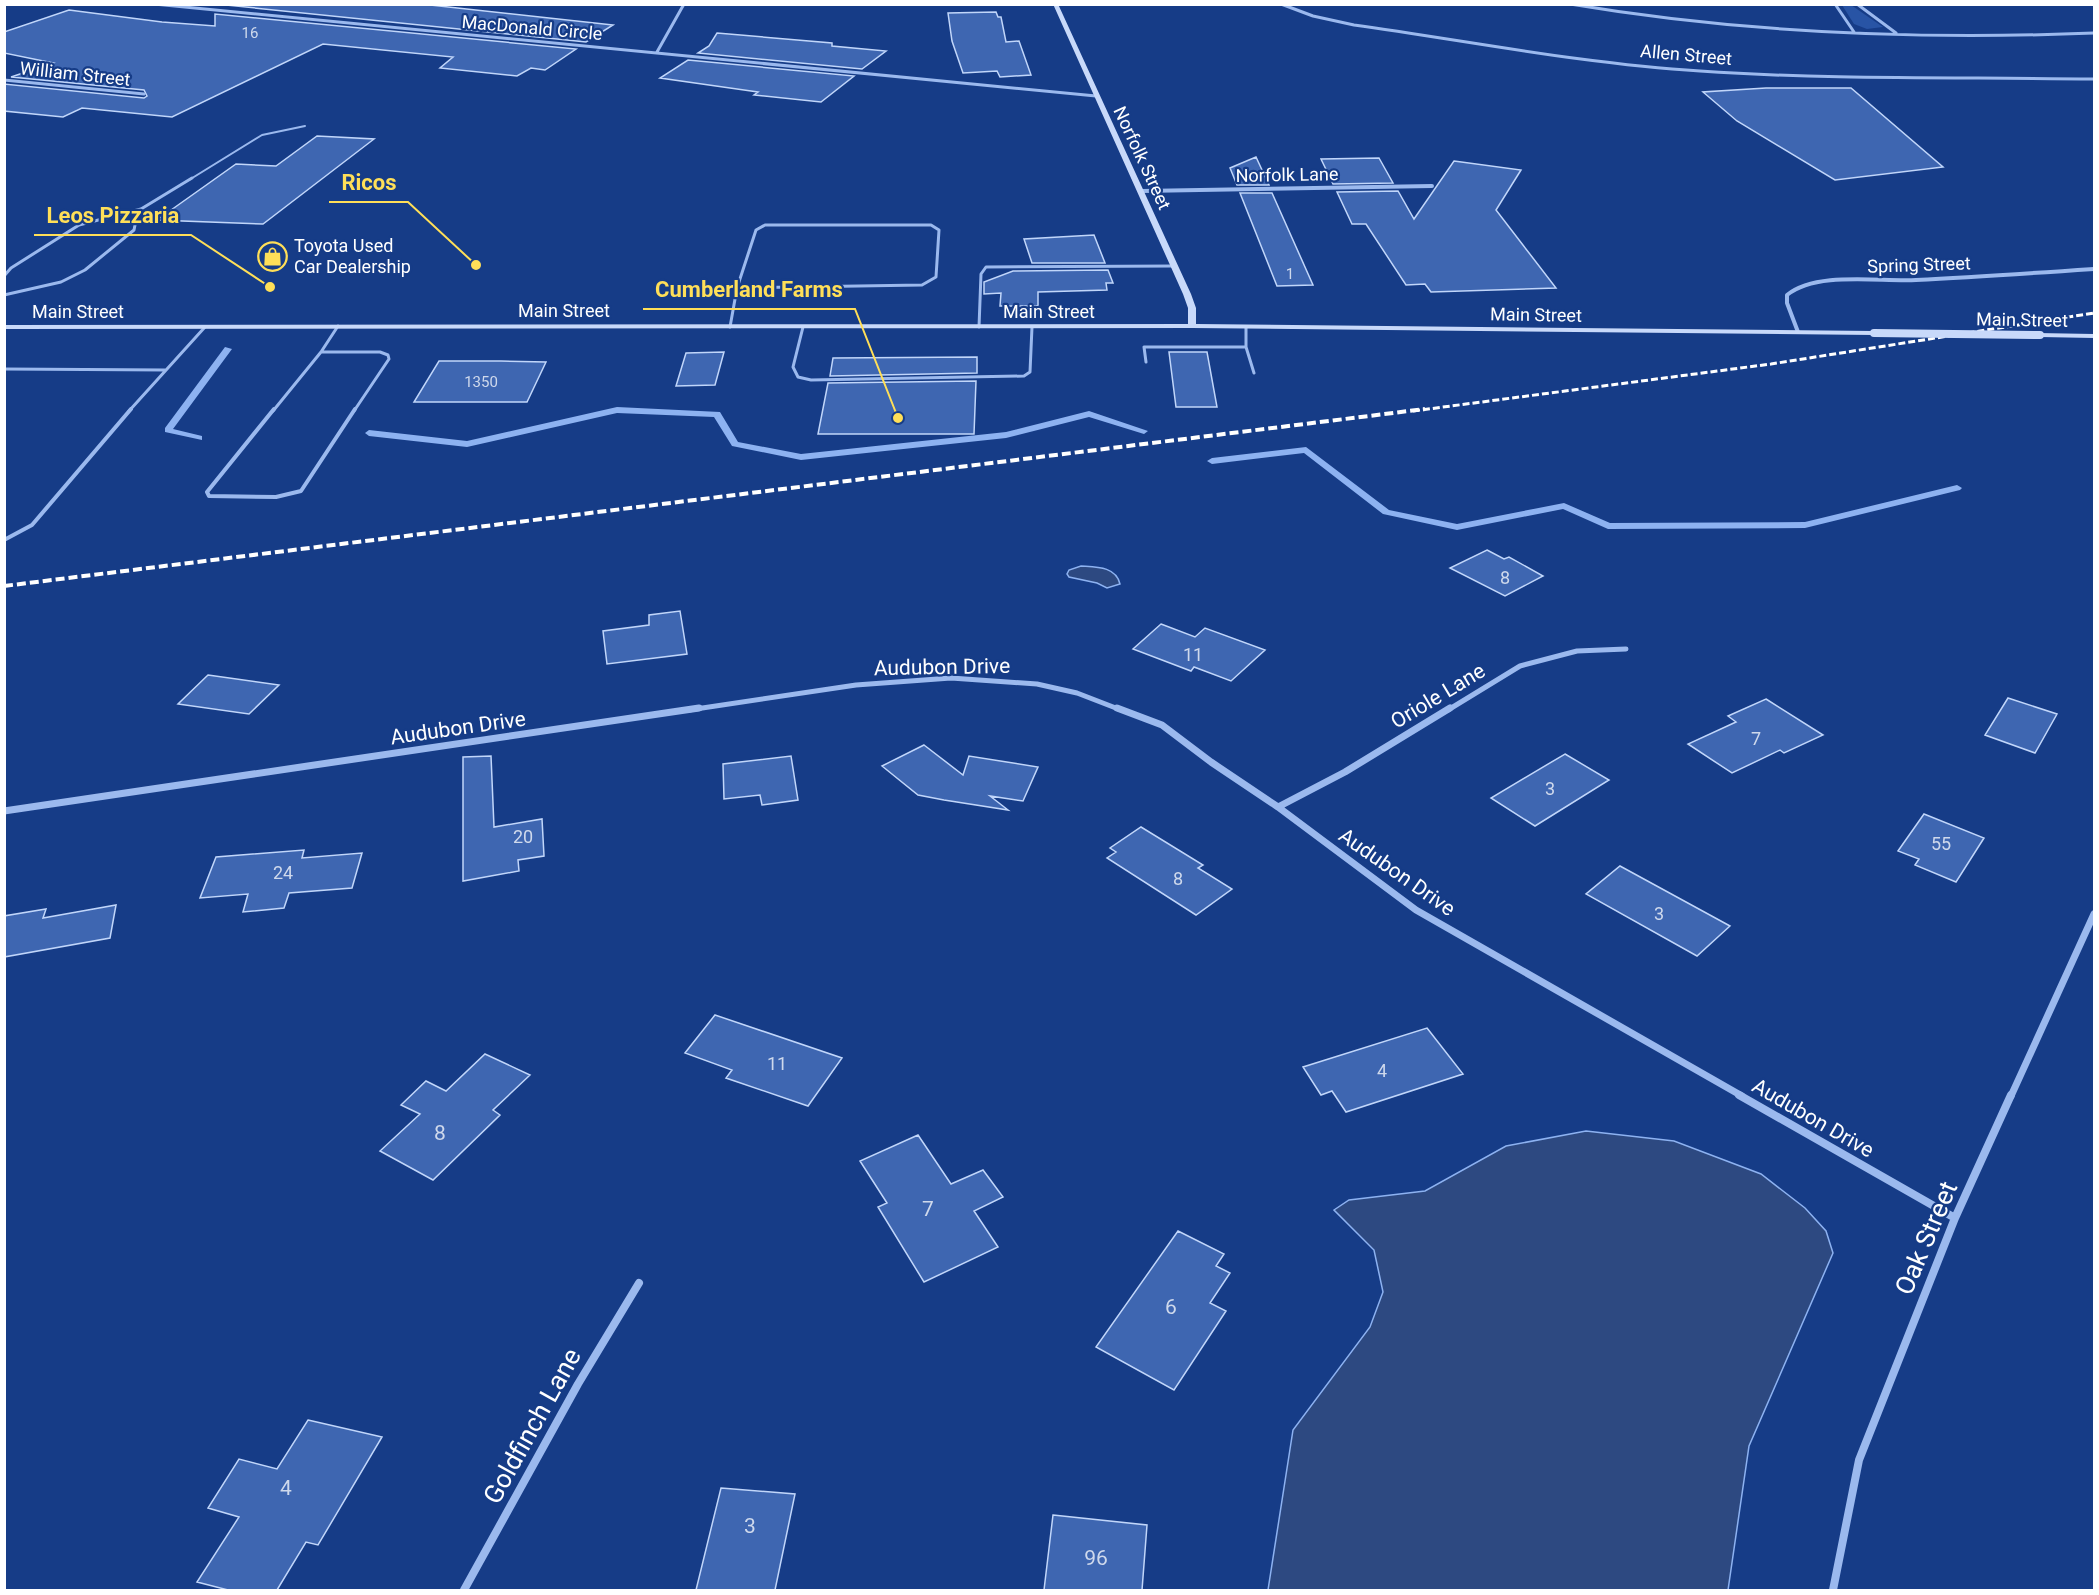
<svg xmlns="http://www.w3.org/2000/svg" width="2099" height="1595" font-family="Roboto,sans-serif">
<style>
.green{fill:#2854a5}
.water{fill:#2d4981;stroke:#8db2f1;stroke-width:1.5}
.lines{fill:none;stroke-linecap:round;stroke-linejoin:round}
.stream{fill:#8db2f1;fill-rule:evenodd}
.building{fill:#3e66b1;stroke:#c1d6fa;stroke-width:1.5}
.lane-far2{stroke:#9bb9ee;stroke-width:2}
.lane-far1{stroke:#9bb9ee;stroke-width:3}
.lane{stroke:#9bb9ee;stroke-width:4}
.street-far4{stroke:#9bb9ee;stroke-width:3}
.street-far3{stroke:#9bb9ee;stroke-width:4}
.street-far2{stroke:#9bb9ee;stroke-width:5}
.street-far1{stroke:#9bb9ee;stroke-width:7}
.street{stroke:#9bb9ee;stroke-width:8}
.secondary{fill:#c8d9fa;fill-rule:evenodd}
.rail-far1{stroke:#fff;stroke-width:3;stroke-dasharray:7 3;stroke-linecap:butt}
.rail{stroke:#fff;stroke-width:4;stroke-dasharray:9 4;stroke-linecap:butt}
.secondary-bridge{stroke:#c8d9fa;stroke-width:8}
.labels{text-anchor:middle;stroke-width:4.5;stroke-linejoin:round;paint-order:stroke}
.far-number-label{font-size:15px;fill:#cfd9ec}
.far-street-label{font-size:18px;fill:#fff;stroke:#163c87}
.far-poi-label{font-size:18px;fill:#fff;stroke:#163c87;text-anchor:start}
.number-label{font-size:18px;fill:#cfd9ec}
.street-label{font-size:21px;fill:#fff;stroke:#163c87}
.near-number-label{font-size:21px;fill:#cfd9ec}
.near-street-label{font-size:26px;fill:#fff;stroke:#163c87}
.leader{fill:none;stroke:#ffdf58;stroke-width:2}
.callout-dot{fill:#ffdf58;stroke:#163c87;stroke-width:2}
.callout-label{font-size:22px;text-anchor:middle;font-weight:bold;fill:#ffdf58;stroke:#163c87;stroke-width:4.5;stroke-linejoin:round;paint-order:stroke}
</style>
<rect width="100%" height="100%" fill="#163c87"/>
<path class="green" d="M1842,5H1851L1883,27L1867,29L1854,24Z"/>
<path class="water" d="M1081,566C1095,567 1116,566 1120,584L1107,588L1097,583L1069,577L1067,574L1069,570Z
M1586,1131L1674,1141L1761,1174L1805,1208L1826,1231L1833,1253L1749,1446L1728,1590H1268L1293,1430L1370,1327L1383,1292L1374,1250L1334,1210L1349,1200L1425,1191L1506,1146Z"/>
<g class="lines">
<path class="stream" d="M225,347L232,349L173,429L202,436V440L165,432V428Z
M617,407L720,412L738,442L801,454L1006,432L1089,411L1148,431L1144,434L1089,417L1006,438L801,460L732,446L714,417L617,413L467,447L369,436L365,433L369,430L467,441Z
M1306,447L1389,510L1457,524L1564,503L1610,523L1805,522L1957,485L1962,488L1960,490L1805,528L1608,529L1563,509L1457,530L1383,514L1304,453L1212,464L1207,461L1212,458Z"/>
</g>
<path class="building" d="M216,4H421L613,25L586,42Z
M69,10L162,22L215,26V14L576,49L545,70L531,68L517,76L440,68L453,57L323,44L172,117L82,108L63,117L4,111V84L144,98L147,96L144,90L11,77L53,63L4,53V32Z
M996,12L998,17H1001L1006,42L1019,41L1031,75L1000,77L997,71L963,73L952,41L948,13Z
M717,33L832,43V46L886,51L862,69L698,53L709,46Z
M688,60L854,76L821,102L754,95L758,92L660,78Z
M1766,88H1851L1943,167L1835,180L1737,121L1703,92Z
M317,136L374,139L263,224L157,220L236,164L276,166Z
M1256,157L1269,185H1237L1230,168Z
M1379,158L1393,183L1333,184L1321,159Z
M1454,161L1521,170L1496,210L1556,288L1431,292L1425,284L1406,285L1366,224H1352L1337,192L1398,191L1414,219Z
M1240,193H1272L1313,285L1277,286Z
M1094,235L1105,263H1032L1024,239Z
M1108,270L1113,283H1106L1107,290L1038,292V306H1000L1001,293L984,294V282L1013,271Z
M724,352L715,385L676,386L686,353Z
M1169,352H1207L1217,407H1176Z
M977,357V373L830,376L833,358Z
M439,361H501L546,362L527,402H414Z
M976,381L974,434H818L828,383Z
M1487,550L1504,559L1509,557L1543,576L1505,596L1450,568Z
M680,611L687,654L607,664L603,631L649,625V615Z
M1161,624L1195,637L1205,628L1265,650L1231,681L1194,667L1191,671L1133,649Z
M208,675L279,685L249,714L178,704Z
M2008,698L2057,714L2035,753L1985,735Z
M1766,699L1823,735L1784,753L1780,750L1732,773L1688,744L1736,722L1728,716Z
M924,745L963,775L969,756L1038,767L1023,801L990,796L1008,810L944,800L918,795L882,766Z
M1565,754L1609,780L1535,826L1491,798Z
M491,756L494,827L542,819L544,856L518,860L519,871L463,881V757Z
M791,756L798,800L762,805L760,795L724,799L723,764Z
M1924,814L1984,838L1956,882L1915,865L1919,859L1898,851Z
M1141,827L1203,865L1198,868L1232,889L1196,915L1107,858L1116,852L1110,848Z
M304,850L302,858L362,853L352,888L289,893L284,908L243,912L248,894L200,898L216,857Z
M1620,866L1730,926L1697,956L1586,894Z
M116,905L110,938L4,957V916L46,909L43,918Z
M715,1015L842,1058L808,1106L726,1078L732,1070L685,1053Z
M1427,1028L1463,1074L1346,1112L1332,1091L1321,1095L1303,1067Z
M485,1054L530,1075L493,1110L500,1115L433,1180L380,1151L420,1114L401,1105L426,1081L446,1091Z
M918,1135L951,1184L983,1170L1003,1197L974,1211L998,1247L924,1282L878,1207L887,1203L860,1161Z
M1178,1231L1224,1254L1216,1266L1230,1273L1210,1303L1226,1311L1174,1390L1096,1347Z
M308,1420L382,1437L318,1545L306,1542L277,1590H228L197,1582L239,1517L208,1508L239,1459L277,1469Z
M721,1488L795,1494L775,1590H696Z
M1053,1515L1147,1525L1142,1590H1044Z"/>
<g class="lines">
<path class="lane-far2" d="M189,180L262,135L305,126"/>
<path class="lane-far1" d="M765,225H931L939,230L936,277L922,285L737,288L756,230Z
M4,276L11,268L79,225L141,209L192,178
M4,295L61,282L85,270L134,230L137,215L141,209
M730,327L737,288
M803,327L793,367L798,377L811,380L1024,376L1030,372L1032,327
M979,327L981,274L986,267L1175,266
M1246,347L1254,373
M321,352H380L388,355L389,359L354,411
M321,352L338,326
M1146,362L1144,347H1246V327
M4,369L165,370
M129,411L205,327
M273,411L321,352"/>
<path class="lane" d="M274,409L207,492L209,496L276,497L301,491L355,409
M4,540L32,525L131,409"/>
<path class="street-far4" d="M154,4L1096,96
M1281,4L1313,16L1354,25C1469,41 1584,64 1700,71C1831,80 1963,77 2094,79
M1570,4C1742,33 1920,40 2094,33
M1835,4L1854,32
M1857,4L1896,33
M657,52L684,4
M4,80L144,94"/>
<path class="street-far3" d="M1142,191L1432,186
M1798,332L1787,303V295C1817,271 1879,282 1916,280C1976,277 2035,273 2094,269"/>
<path class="street-far2" d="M689,710L856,685L951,678L1037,684L1077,693L1121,710
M1448,710L1520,666L1577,651L1626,649"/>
<path class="street-far1" d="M1117,708L1162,725L1211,762L1278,807L1416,910L1742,1096
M1278,807L1345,772L1450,708
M4,811L699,708
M2011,1096L2094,914"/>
<path class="street" d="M1739,1095L1955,1218
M464,1590L578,1384L639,1283
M1833,1590L1859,1460L1955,1218L2011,1095"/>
<path class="secondary" d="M1053,4H1058L1191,294L1196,308V324L1874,331L1878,333L1874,335L1192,328L4,329V325L1188,324V308L1183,294Z
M2037,333L2094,334V338L2040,337L2036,335Z"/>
<path class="rail-far1" d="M1413,411L1771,364L2094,313"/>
<path class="rail" d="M4,586L1425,409"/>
<path class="secondary-bridge" d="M1874,333L2040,335"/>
</g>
<defs>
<symbol id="shop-ring" viewBox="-11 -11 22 22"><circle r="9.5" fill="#163c87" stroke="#ffdf58" stroke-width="1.5"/><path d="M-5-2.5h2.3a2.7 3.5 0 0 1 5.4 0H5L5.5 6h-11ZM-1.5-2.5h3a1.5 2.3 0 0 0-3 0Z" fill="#ffdf58"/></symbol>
</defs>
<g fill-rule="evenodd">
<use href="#shop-ring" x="256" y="240" width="33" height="33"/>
</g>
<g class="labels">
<g class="far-number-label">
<text x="250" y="38">16</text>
<text x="1290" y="279">1</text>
<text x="481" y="387">1350</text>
</g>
<g class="far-street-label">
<text transform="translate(532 28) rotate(5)" y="6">MacDonald Circle</text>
<text transform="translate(1686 55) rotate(5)" y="6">Allen Street</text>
<text transform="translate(75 74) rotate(6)" y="6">William Street</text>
<text transform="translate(1142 158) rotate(65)" y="6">Norfolk Street</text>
<text transform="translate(1287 175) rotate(-1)" y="6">Norfolk Lane</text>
<text transform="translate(1919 265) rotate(-2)" y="6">Spring Street</text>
<text x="564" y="317">Main Street</text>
<text x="78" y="318">Main Street</text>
<text x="1049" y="318">Main Street</text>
<text transform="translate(1536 315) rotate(1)" y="6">Main Street</text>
<text transform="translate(2022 320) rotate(1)" y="6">Main Street</text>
</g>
<g class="far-poi-label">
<text x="294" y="252">Toyota Used<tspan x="294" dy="21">Car Dealership</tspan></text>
</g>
<g class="number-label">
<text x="1505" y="584">8</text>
<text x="1193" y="661">11</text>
<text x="1756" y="745">7</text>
<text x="1550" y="795">3</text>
<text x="523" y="843">20</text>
<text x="1941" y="850">55</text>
<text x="283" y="879">24</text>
<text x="1178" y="885">8</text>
<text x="1659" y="920">3</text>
<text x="777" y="1070">11</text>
<text x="1382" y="1077">4</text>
</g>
<g class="street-label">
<text transform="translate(942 667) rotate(-1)" y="7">Audubon Drive</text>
<text transform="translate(1438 696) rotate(-31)" y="7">Oriole Lane</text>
<text transform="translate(458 728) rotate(-8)" y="7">Audubon Drive</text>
<text transform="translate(1397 872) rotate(35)" y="7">Audubon Drive</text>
<text transform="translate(1813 1118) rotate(30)" y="7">Audubon Drive</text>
</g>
<g class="near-number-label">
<text x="440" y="1140">8</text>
<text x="928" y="1216">7</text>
<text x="1171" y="1314">6</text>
<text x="286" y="1495">4</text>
<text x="750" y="1533">3</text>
<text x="1096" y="1565">96</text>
</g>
<g class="near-street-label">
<text transform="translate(1926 1238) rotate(-67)" y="9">Oak Street</text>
<text transform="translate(532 1426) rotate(-61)" y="9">Goldfinch Lane</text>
</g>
</g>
<path class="leader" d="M476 265L408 202H329M270 287L191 235H34M898 418L855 309H643"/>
<g class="callout-dot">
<circle cx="476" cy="265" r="6"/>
<circle cx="270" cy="287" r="6"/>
<circle cx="898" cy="418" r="6"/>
</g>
<g class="callout-label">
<text x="369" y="190">Ricos</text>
<text x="113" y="223">Leos Pizzaria</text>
<text x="749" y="297">Cumberland Farms</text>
</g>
<rect width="2099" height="1595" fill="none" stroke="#ffffff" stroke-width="12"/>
</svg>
